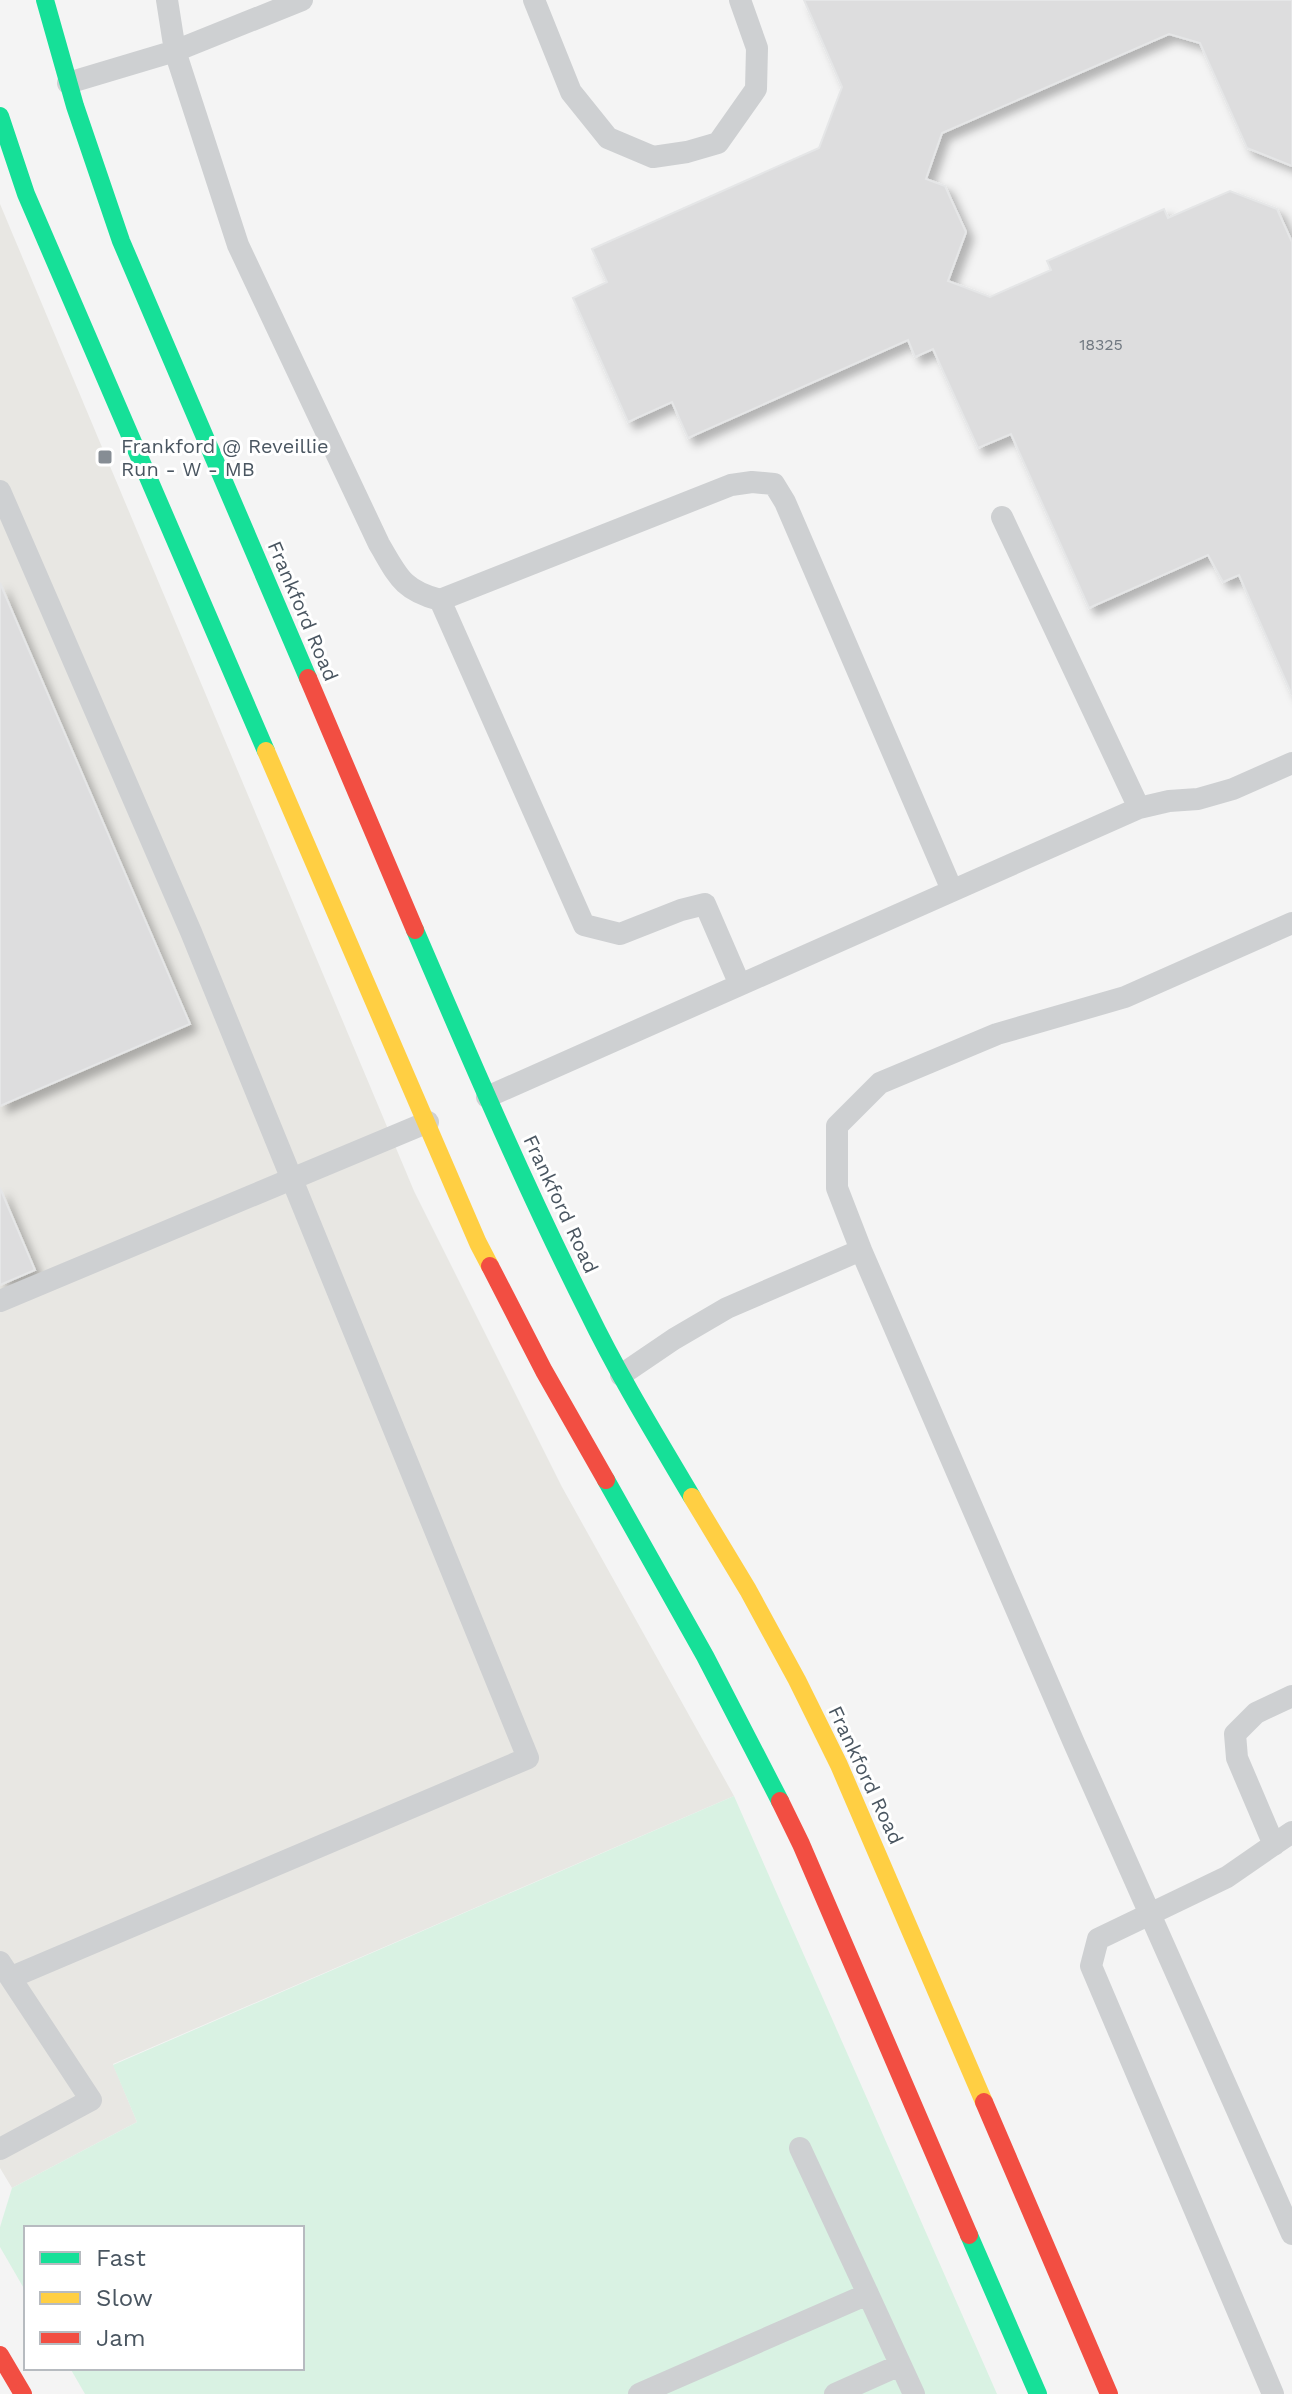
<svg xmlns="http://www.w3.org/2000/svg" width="1292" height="2394" font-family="'Work Sans',sans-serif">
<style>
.commercial{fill:#e8e7e3}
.green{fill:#d9f2e3}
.building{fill:#ddddde;stroke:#e5e6e7;stroke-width:2;filter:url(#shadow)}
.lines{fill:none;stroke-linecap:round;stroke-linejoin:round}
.lane{stroke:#ced0d2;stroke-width:22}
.fast{stroke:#16e098;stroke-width:18}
.slow{stroke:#ffcf43;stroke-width:18}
.jam{stroke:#f24e42;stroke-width:18}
.poi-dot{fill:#868d94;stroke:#fff;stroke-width:3}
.labels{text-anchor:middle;stroke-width:6;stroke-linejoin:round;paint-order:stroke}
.number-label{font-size:16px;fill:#707881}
.poi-label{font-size:20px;fill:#4a5661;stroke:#fff;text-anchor:start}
.street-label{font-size:20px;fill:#4a5661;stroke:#fff}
</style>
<defs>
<filter id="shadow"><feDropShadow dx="7" dy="7" stdDeviation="4" flood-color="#0004"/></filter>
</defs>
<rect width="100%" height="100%" fill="#f4f4f4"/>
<path class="commercial" d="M0,204L414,1191L562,1487L734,1796L113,2064L137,2122L12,2188L0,2168Z"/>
<path class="green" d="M734,1796L997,2394H85L70,2368H302V2228H26V2292L0,2247V2227L12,2188L137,2122L113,2065Z"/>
<path class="building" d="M804,0H1292V166L1247,148L1200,43L1169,34L942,133L926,179L945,186L966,232L948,281L990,297L1051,270L1047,261L1164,209L1168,218L1230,191L1277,209L1292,242V695L1239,575L1223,582L1208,555L1089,608L1011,434L978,448L933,349L915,357L908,340L688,438L672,402L628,422L573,298L607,282L592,249L819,148L842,87Z
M0,583L190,1024L0,1106Z
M0,1188L35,1270L0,1285Z"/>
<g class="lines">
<path class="lane" d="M302,0L175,51L238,245L379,544C398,576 402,590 440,600L584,925L620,934L681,910L705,904L740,985
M534,0L571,92L608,138L653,157L687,152L718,143L756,89L757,48L740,0
M68,83L175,51L167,0
M0,491L191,932L528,1758L12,1977
M1002,517L1139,808
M440,600L731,485L752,482L774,484L785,502L952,890
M487,1097L1139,808L1169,801L1198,799L1233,789L1292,763
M861,1250L1074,1743L1292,2234
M0,1301L428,1122
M621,1375L674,1339L727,1308L861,1250L837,1188V1126L880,1083L997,1034L1125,997L1292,923
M1274,1845L1237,1758L1235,1734L1256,1713L1292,1696
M0,1962L91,2100L0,2149
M800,2148L868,2294
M639,2394L868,2294L914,2394
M835,2394L900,2365
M1273,2394L1091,1966L1098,1939L1227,1877L1292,1832"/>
<path class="fast" d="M45,0L75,106L121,241L308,678
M0,116L26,194L266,751
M415,930C470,1058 525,1187 588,1312C619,1376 656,1436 692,1497
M606,1480L705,1656L780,1801
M969,2235L1038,2394"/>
<path class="slow" d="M266,751L478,1243L490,1266
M692,1497L748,1590L797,1680L839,1765L984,2102"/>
<path class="jam" d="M308,678L415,930
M490,1266L544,1371L606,1480
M780,1801L801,1844L969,2235
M984,2102L1109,2394
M0,2355L23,2394"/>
</g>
<rect class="poi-dot" x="97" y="449" width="16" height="16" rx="4"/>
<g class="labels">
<g class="number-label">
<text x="1101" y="350">18325</text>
</g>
<g class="poi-label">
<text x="121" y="453">Frankford @ Reveillie<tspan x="121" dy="23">Run - W - MB</tspan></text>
</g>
<g class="street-label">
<text transform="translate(303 611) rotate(67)" y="7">Frankford Road</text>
<text transform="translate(561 1204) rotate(65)" y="7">Frankford Road</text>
<text transform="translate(866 1775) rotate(65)" y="7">Frankford Road</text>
</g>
</g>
<rect x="24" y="2226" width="280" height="144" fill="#ffffff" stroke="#b7bbc0" stroke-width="2"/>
<rect x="40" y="2252" width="40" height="12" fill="#16e098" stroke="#b7bbc0" stroke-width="2"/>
<text x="96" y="2266" font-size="24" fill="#4a5661">Fast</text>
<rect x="40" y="2292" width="40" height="12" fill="#ffcf43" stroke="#b7bbc0" stroke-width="2"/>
<text x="96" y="2306" font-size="24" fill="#4a5661">Slow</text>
<rect x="40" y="2332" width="40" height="12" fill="#f24e42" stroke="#b7bbc0" stroke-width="2"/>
<text x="96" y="2346" font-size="24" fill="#4a5661">Jam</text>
</svg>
